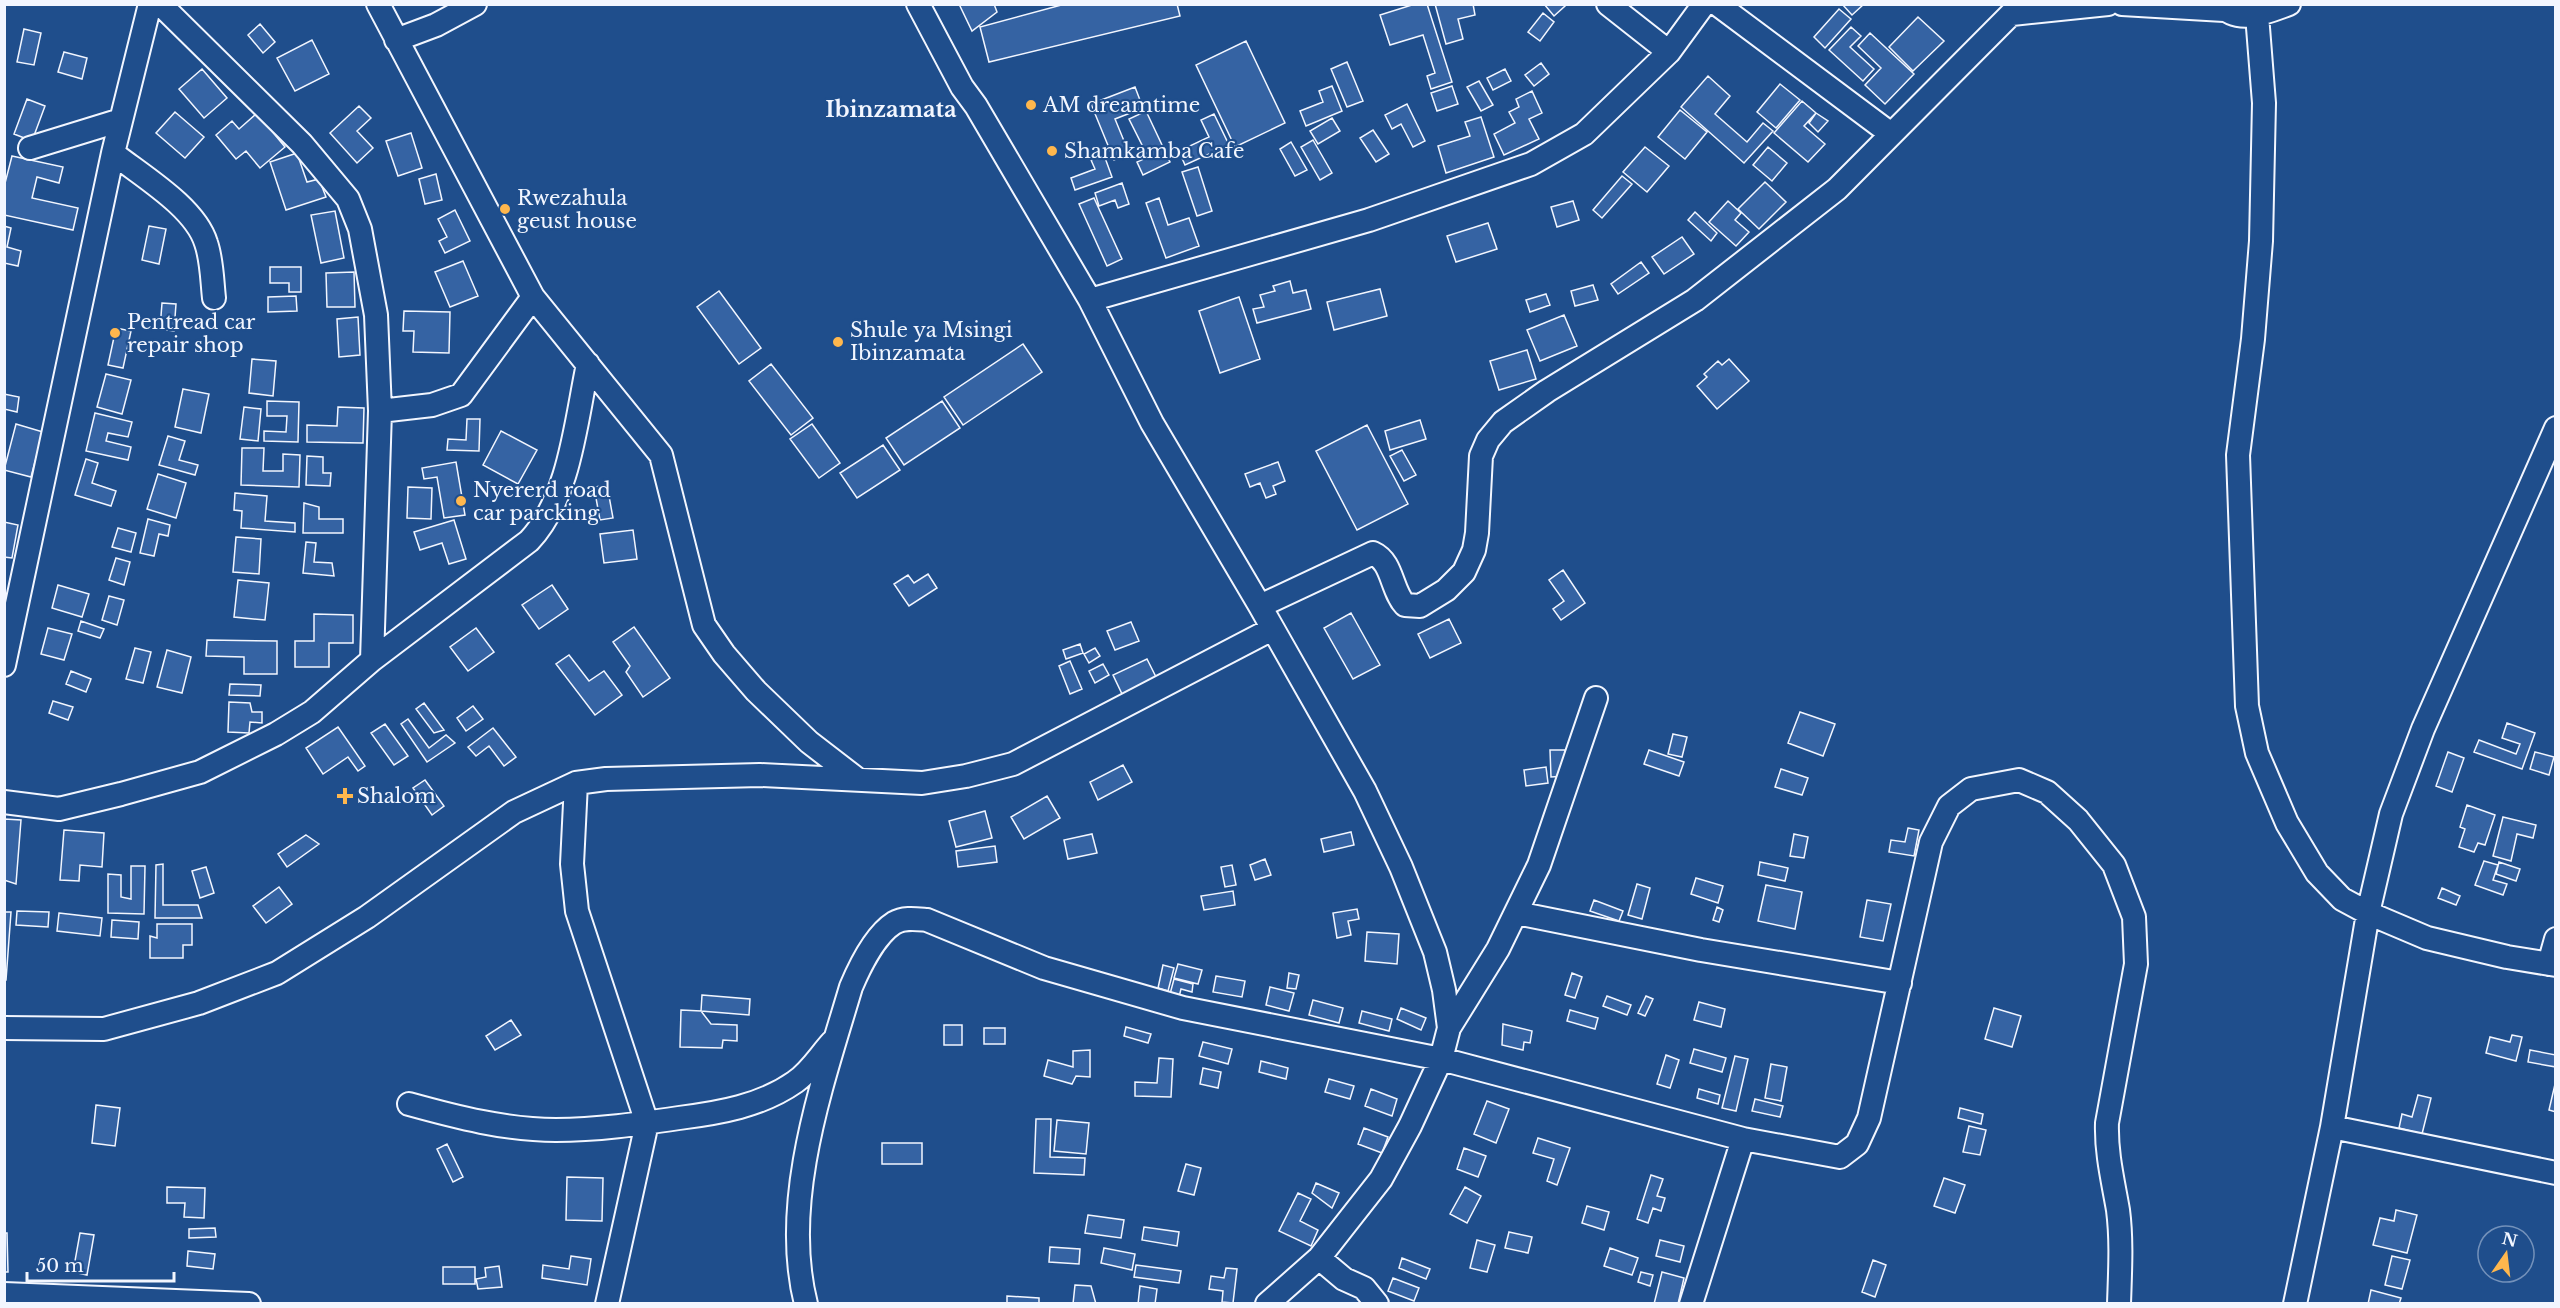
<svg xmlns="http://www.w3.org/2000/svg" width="2560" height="1308" font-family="'Libre Baskerville',serif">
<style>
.building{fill:#3563a3;stroke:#f2f6ff;stroke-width:1.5}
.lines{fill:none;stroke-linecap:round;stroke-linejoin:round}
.minor-casing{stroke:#f2f6ff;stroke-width:26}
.minor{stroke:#1f4e8c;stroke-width:22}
.poi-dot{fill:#ffb74d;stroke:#1f4e8c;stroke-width:2}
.labels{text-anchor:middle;stroke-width:4.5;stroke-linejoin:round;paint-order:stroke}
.poi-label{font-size:20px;fill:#f2f6ff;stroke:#1f4e8c;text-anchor:start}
.quarter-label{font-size:22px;font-weight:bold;fill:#f2f6ff;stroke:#1f4e8c}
</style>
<rect width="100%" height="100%" fill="#1f4e8c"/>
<path class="building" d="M959,4H994L997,12L972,31Z
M1065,4H1177L1180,16L989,62L980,27Z
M1415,4H1427L1452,82L1431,89L1427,76L1435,73L1423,35L1390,45L1380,15Z
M1435,4H1473L1475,15L1458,19L1463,39L1446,44Z
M1544,4H1564L1565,6L1554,16Z
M1842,4H1864L1852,15Z
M1839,9L1851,19L1825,48L1814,37Z
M1543,13L1554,22L1540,41L1528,32Z
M1918,17L1944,41L1913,71L1889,47Z
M260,24L275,42L263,53L248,35Z
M1851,27L1861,36L1850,47L1874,69L1863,81L1829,50Z
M24,29L41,33L34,65L17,62Z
M1870,33L1914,74L1885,104L1865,85L1881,68L1858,46Z
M312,40L329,74L295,91L277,58Z
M1246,41L1285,123L1235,147L1196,65Z
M64,52L87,58L82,79L58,72Z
M1347,62L1363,101L1347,107L1331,69Z
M1541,63L1549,74L1534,86L1525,75Z
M202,69L227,98L204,118L179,89Z
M1505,69L1511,81L1493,90L1487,78Z
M1708,76L1730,96L1715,114L1747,142L1763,123L1773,131L1744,163L1681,107Z
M1479,81L1493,105L1481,111L1467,87Z
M1780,84L1800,100L1776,128L1757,112Z
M1332,86L1342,111L1306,126L1300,111L1323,102L1319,91Z
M1452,86L1458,104L1437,111L1431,93Z
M1135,87L1143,108L1115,119L1129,153L1114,160L1091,104Z
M1532,91L1542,113L1529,119L1539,139L1504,155L1494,134L1515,123L1509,112L1519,107L1516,99Z
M27,99L45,106L32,141L14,134Z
M1802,101L1816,113L1804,126L1825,144L1808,162L1774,133Z
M1407,104L1425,141L1413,147L1401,124L1392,129L1385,115Z
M359,106L371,118L357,131L373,148L357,163L330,133Z
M1680,110L1707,132L1685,159L1658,137Z
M1146,111L1170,162L1143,175L1137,162L1148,157L1129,119Z
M175,112L204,137L185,158L156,133Z
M257,113L285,147L260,168L246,151L236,159L216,135L232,121L239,129Z
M1816,113L1828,121L1818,132L1809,123Z
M1214,114L1229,145L1185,165L1179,151L1209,137L1201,120Z
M1481,117L1494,157L1446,173L1438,146L1470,136L1465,122Z
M1332,118L1340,131L1318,144L1310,131Z
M1373,130L1389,154L1376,162L1360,138Z
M411,133L422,168L398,176L386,141Z
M1313,140L1332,173L1320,180L1301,147Z
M1291,142L1307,170L1295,176L1280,149Z
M1645,147L1669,166L1647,192L1623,172Z
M1768,147L1787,163L1772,181L1753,165Z
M297,153L307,182L319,179L326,197L286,210L270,162Z
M1104,155L1112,177L1075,190L1071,178L1095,169L1091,160Z
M12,156L63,167L59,183L37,177L32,198L78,208L73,230L4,215V187Z
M1198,167L1212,211L1197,216L1182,172Z
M436,174L442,200L425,204L419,179Z
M1622,176L1632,184L1602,218L1593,210Z
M1765,182L1786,202L1759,229L1738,209Z
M1122,183L1129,204L1118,208L1115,200L1099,206L1095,193Z
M1094,198L1122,259L1107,266L1079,204Z
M1159,198L1168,225L1189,218L1199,246L1166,258L1146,203Z
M1573,201L1579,220L1557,227L1551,207Z
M1728,201L1741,213L1735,220L1749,232L1736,246L1709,222Z
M455,210L470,241L445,253L439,241L447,237L438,219Z
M335,211L344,258L321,263L311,215Z
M1695,212L1717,233L1711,241L1688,220Z
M1488,223L1497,249L1456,262L1447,236Z
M4,226L11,228L7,247L21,251L18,266L4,263Z
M149,226L166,229L159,264L142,260Z
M1682,237L1694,254L1664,274L1652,257Z
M463,261L478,296L450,307L435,272Z
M1641,262L1649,273L1618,294L1611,284Z
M270,267H301V292H289V283H270Z
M354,272L355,307H327L326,273Z
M1290,281L1293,293L1306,290L1311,309L1257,323L1253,309L1264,307L1260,295L1275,291L1273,286Z
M1593,285L1598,300L1575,306L1571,291Z
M1380,289L1387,316L1334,330L1327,302Z
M719,291L761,348L739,364L697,307Z
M1546,294L1550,305L1530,312L1526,300Z
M296,296L297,311L268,312V297Z
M1239,297L1260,359L1220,373L1199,311Z
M162,303L176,304L174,331L160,329Z
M404,311L450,312L449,353L413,352L414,331H403Z
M1564,315L1577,346L1540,361L1527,330Z
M358,317L360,355L339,357L337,319Z
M116,328L131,331L123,368L108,365Z
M1023,344L1042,372L963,425L944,397Z
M1527,350L1536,379L1499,390L1490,361Z
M252,359L276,361L273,396L249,393Z
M1729,359L1749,381L1717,409L1697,386L1707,377L1704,374L1718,361L1722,365Z
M771,364L813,418L791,435L749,381Z
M106,374L131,380L122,414L97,407Z
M183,389L209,394L201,433L175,427Z
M4,394L19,397L17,412L4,409Z
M267,401L299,402L298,442L264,441V431L286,432L287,416H267Z
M942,401L960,428L904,465L886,438Z
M244,407L261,409L258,441L240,439Z
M338,407L364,408L363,443L307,442V425L337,426Z
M95,413L132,422L128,437L108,433L106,441L131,447L128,460L86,451Z
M467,419H480L479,451L447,450L448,439L466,440Z
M1420,420L1426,439L1390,450L1385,431Z
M16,424L43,432L31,477L4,470Z
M812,424L840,463L819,478L790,439Z
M1367,425L1408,504L1357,530L1316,451Z
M501,431L537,450L518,484L483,465Z
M168,436L185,441L179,460L198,465L195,475L159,465Z
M883,445L900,470L857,498L840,473Z
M242,448H264L263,471H283V454L300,455L299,487L241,485Z
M1402,450L1416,475L1404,481L1390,456Z
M307,456L323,457V473H331L330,486L306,485Z
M86,459L98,463L92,483L116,491L111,506L75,495Z
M456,462L465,515L444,518L437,477L424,479L422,468Z
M1278,462L1285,481L1273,486L1276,494L1266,498L1260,483L1250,487L1245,474Z
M158,474L186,483L176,518L147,509Z
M607,485L613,518L600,520L594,487Z
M408,487L432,488L431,519L407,518Z
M235,493L267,496L265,521L295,523V532L241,528L242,511L234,510Z
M304,503L319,507V519H343V533H303Z
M148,519L170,525L168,536L159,534L154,556L140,553Z
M454,520L466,559L449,564L442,543L420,550L414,532Z
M4,522L18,525L12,558L4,557Z
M118,528L136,533L131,552L112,547Z
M633,530L637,559L604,563L600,534Z
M236,537L261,539L259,574L233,572Z
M306,542L316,543L314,562L332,563L334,576L303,573Z
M116,558L130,562L124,585L109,580Z
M1563,570L1585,603L1561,620L1553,609L1564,601L1549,580Z
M928,574L937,588L909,606L894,584L908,575L914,583Z
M238,580L269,583L265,620L234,617Z
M58,585L89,594L82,617L52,608Z
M552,585L568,609L539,629L522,605Z
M109,596L124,600L117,625L102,620Z
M1351,613L1380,665L1353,679L1324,628Z
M314,614L353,615V643H329V667H295V641H314Z
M1449,619L1461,643L1430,658L1418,634Z
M81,621L104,629L100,638L78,631Z
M1131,622L1139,641L1115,650L1107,631Z
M634,627L670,678L643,697L626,672L630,666L613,642Z
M48,628L72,634L64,660L41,654Z
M476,628L494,652L468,671L450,647Z
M207,640L277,641V674H244V657L206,656Z
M1080,644L1083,653L1066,659L1063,650Z
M135,648L151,652L143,683L126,679Z
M1095,648L1100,656L1089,663L1084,654Z
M167,650L191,657L182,693L157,687Z
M569,655L589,681L604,671L622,695L595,715L556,664Z
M1147,659L1157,679L1123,696L1113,675Z
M1070,661L1082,689L1070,694L1059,666Z
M1103,664L1109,675L1095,683L1089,671Z
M71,671L91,679L86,692L66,684Z
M230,684L261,685L260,696L229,695Z
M53,701L73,707L68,720L49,713Z
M229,702L250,703L252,712H262V723L250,722L249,733L228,732Z
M424,703L444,730L434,733L416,709Z
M473,706L483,719L466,731L457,718Z
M1800,712L1835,724L1823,756L1788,743Z
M408,719L429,748L446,735L455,743L427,762L401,724Z
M2507,723L2535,733L2522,769L2474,752L2479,740L2516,754L2520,744L2502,738Z
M385,724L408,756L394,765L371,733Z
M338,727L365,766L358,771L348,757L323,774L306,748Z
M493,728L516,757L504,766L489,746L476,756L468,747Z
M1673,734L1687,737L1682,757L1668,754Z
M1550,750H1565L1566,776L1551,777Z
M1649,750L1684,762L1679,776L1644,764Z
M2448,752L2464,758L2452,792L2436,786Z
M2535,752L2554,757L2549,775L2530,769Z
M1123,765L1132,782L1098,800L1090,782Z
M1546,767L1548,783L1526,786L1524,770Z
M1781,769L1808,778L1802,795L1775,787Z
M425,780L444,806L432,815L413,788Z
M1047,796L1060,818L1024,839L1011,817Z
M2467,805L2495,815L2485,845L2478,843L2474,852L2459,847L2465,829L2460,827Z
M985,811L992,838L956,847L949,821Z
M2503,817L2536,825L2533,838L2517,834L2511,861L2493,856Z
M4,819L21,820L16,884L4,880Z
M1908,828L1919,830L1914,856L1889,852L1891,840L1905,842Z
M64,830L104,833L102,867L80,865L79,881L60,880Z
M1351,832L1354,845L1324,852L1321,839Z
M1092,834L1097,853L1068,859L1064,840Z
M1794,834L1808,837L1804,858L1790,856Z
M306,835L319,844L287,867L278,854Z
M995,846L997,862L958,867L956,851Z
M1265,859L1271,875L1255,880L1250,865Z
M2484,861L2498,865L2493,880L2507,884L2503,895L2475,885Z
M1760,862L1788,868L1785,881L1758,875Z
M2499,862L2520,869L2516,881L2496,874Z
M163,864V905H198L202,918H155L156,865Z
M1232,865L1236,885L1225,887L1221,867Z
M131,866H145L144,914L108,913V874L121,875V897L131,899Z
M206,867L214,893L200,898L192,871Z
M1696,878L1723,886L1718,903L1691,894Z
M1637,884L1650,888L1642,919L1628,915Z
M1766,885L1802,892L1795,929L1758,921Z
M279,887L292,904L266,923L253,906Z
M2442,888L2460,896L2456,905L2438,898Z
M1233,891L1235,905L1204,910L1201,896Z
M1594,900L1623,911L1619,921L1590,911Z
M1867,900L1891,904L1883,941L1860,937Z
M1717,907L1723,910L1719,922L1713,920Z
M1357,909L1359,919L1348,921L1351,935L1337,938L1333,913Z
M17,911L49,912L48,927L16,925Z
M4,912H11L6,980H4Z
M59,913L102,918L100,936L57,931Z
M112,920L139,922L138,939L111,937Z
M157,924H192V945H183V958H150V936L157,938Z
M1367,932L1399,934L1397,964L1365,961Z
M1178,964L1202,970L1198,984L1174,978Z
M1163,965L1174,968L1168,991L1158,988Z
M1289,973L1299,975L1296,989L1287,988Z
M1572,973L1582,977L1575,998L1565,995Z
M1216,976L1245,981L1242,997L1213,992Z
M1174,979L1193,984L1192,992L1181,989L1179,997L1170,994Z
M1270,987L1294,993L1289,1011L1266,1005Z
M702,995L750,999L749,1015L701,1011Z
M1607,996L1631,1005L1627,1015L1603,1006Z
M1646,996L1653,999L1645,1016L1638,1013Z
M1313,1000L1343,1008L1339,1023L1309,1015Z
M1699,1002L1725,1009L1721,1027L1694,1020Z
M1401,1008L1426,1018L1421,1030L1397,1019Z
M1994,1008L2021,1016L2012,1047L1985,1039Z
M681,1010L701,1011L711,1024L737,1025V1041L723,1040L722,1048L680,1047Z
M1570,1010L1598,1018L1595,1029L1567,1021Z
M1362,1011L1392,1019L1389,1031L1359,1023Z
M511,1020L521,1035L495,1050L486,1036Z
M1503,1024L1532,1031L1530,1043L1524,1042L1523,1050L1502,1045Z
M944,1025H962V1045H944Z
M1126,1027L1151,1034L1148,1043L1124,1036Z
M984,1028H1005V1044H984Z
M2512,1035L2522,1037L2516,1061L2486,1053L2490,1037L2510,1042Z
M1203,1042L1232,1049L1228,1064L1199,1056Z
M1694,1049L1726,1058L1722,1072L1690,1063Z
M1090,1050V1077L1076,1076L1072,1084L1044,1076L1048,1060L1073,1067V1051Z
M2530,1050L2556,1055V1067L2528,1062Z
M1666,1055L1679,1060L1670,1088L1657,1084Z
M1735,1056L1748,1059L1736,1111L1722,1108Z
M1159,1058L1173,1059L1171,1097L1135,1096V1082L1157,1083Z
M1261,1061L1288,1068L1286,1079L1259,1072Z
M1771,1064L1787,1067L1781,1101L1765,1098Z
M1203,1068L1221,1072L1218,1088L1200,1084Z
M1329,1079L1354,1086L1350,1099L1325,1092Z
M2556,1080V1112L2549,1110Z
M1371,1089L1397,1099L1392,1116L1365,1106Z
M1699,1089L1720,1095L1718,1104L1697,1098Z
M2418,1095L2431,1098L2422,1134L2399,1128L2402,1114L2412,1117Z
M1755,1099L1783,1106L1780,1117L1752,1111Z
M1487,1101L1509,1109L1496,1143L1474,1134Z
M96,1105L120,1108L115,1146L92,1143Z
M1960,1108L1983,1114L1981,1124L1958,1118Z
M1036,1119H1051L1050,1157L1085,1158L1084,1175L1034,1173Z
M1057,1120L1089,1123L1086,1154L1054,1151Z
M1969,1126L1986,1130L1980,1155L1963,1152Z
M1364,1128L1388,1137L1382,1153L1358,1144Z
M1538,1138L1570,1148L1557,1185L1547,1181L1554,1159L1533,1153Z
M882,1143H922V1164H882Z
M447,1144L463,1177L453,1182L437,1149Z
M1464,1148L1486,1156L1478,1177L1457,1169Z
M1186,1164L1201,1168L1194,1195L1178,1191Z
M1651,1175L1663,1179L1657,1196L1665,1198L1661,1211L1653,1208L1648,1223L1637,1219Z
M567,1177L603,1178L602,1221L566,1220Z
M1944,1178L1965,1185L1955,1213L1934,1206Z
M1316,1183L1339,1193L1332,1208L1312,1193Z
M167,1187L205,1188L204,1218L184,1217L185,1203H167Z
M1465,1187L1481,1196L1467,1223L1450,1214Z
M1298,1193L1311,1199L1300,1221L1318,1230L1311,1246L1279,1231Z
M1587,1206L1609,1212L1604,1230L1582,1223Z
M2396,1210L2417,1215L2407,1253L2373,1245L2380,1218L2394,1221Z
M1088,1215L1124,1220L1121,1238L1085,1233Z
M1144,1227L1179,1232L1177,1246L1142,1240Z
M215,1228L216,1237L189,1238V1229Z
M1509,1232L1532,1237L1528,1253L1505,1248Z
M4,1233H7L8,1272H4Z
M80,1233L94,1235L87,1275L73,1272Z
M1477,1240L1495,1245L1487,1272L1470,1268Z
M1660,1240L1684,1246L1680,1262L1656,1256Z
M1050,1247L1080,1249L1079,1264L1049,1262Z
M1104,1248L1135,1254L1132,1270L1101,1263Z
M1610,1248L1638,1258L1632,1275L1604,1266Z
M188,1251L215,1254L213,1269L187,1266Z
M571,1256L591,1259L587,1285L542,1278L543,1265L569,1269Z
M2392,1256L2410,1260L2402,1289L2385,1285Z
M1402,1258L1430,1269L1426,1279L1399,1268Z
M1873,1260L1886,1265L1875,1297L1862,1292Z
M1136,1265L1181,1271L1179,1283L1134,1277Z
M499,1266L502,1287L478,1289L476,1279L486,1277L485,1268Z
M443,1267H475V1284H443Z
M1226,1268L1237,1269L1233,1303L1222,1302L1223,1291L1209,1289L1211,1276L1224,1278Z
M1641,1272L1653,1275L1650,1286L1638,1282Z
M1662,1272L1684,1278L1678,1304H1654Z
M1393,1278L1419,1288L1414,1301L1388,1291Z
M1075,1285L1091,1286L1096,1304H1073Z
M1140,1286L1157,1289L1155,1304H1138Z
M2371,1290L2401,1298L2399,1304H2368Z
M1007,1296L1039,1298V1304H1007Z"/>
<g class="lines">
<defs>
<path id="minor" d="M160,4L302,144L348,199L360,229L376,315L380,411L372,660
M378,4L533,297L661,455L704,625L724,654L756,691L809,742L857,779
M918,4L962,87L976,106L1090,300L1152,423L1260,606L1365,791L1401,867L1435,952L1444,990L1449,1028L1441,1059L1410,1126L1381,1179L1319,1258L1267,1304
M1608,4L1669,52
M1717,4L1891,134
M2122,4L2224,10
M2220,4C2238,26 2267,12 2289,4
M2012,14L2108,4
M2257,15L2264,103L2261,241L2253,339L2238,455L2247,706L2257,753L2287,823L2317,873L2342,899L2368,913L2427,938L2507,957L2556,965
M396,40L436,25L475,4
M30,148L121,120
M113,153C142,176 195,207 206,243C212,260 212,280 214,298
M1090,300L1369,220L1531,164L1584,134L1669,52L1704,4
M380,411L432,405L461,395L533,297
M1260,606L1373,553C1393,562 1391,590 1405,605L1420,606L1446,590L1464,572L1474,550L1477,533L1481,456L1488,440L1503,422L1547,391L1695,300L1837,189L2021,4
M4,665L113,153L150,4
M576,783L572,864L577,911L647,1123L607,1304
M4,802L59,809L121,794L200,772L276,734L312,712L372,660L529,541C570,498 576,420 588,364
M1517,913L1701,950L1900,983
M2549,964L2556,939
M4,1028L104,1029L199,1003L277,973L367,917L514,812L576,783L606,779L760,775L922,783L966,776L1013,764L1272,629
M1449,1028L1498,949L1539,865L1596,698
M409,1104C456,1117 506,1130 556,1130C597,1130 638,1124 679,1118C719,1113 761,1106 795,1082C810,1072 820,1055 832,1042
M2332,1127L2556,1173
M1319,1258L1344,1279L1364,1288L1377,1304
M4,1294L249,1304
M806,1304C780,1202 822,1085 851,987C859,968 875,935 894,923C904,917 916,919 927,920L1044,968L1183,1008L1441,1059L1743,1139L1840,1157L1857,1144L1869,1118L1931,842L1949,806L1971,789L2019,780L2047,792L2078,820L2114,865L2134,917L2136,964L2107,1123C2106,1153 2113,1181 2118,1210C2122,1241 2120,1272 2119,1304
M1691,1304L1743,1139
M2295,1304L2332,1127L2368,913L2391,814L2423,729L2556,428"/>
</defs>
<use href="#minor" class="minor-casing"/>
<use href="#minor" class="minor"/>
</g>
<g class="poi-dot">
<circle cx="1031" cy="105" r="6"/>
<circle cx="1052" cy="151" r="6"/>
<circle cx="505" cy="209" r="6"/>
<circle cx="115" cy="333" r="6"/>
<circle cx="838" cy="342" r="6"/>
<circle cx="461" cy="501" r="6"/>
<path d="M342 787h6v6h6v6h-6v6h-6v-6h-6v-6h6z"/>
</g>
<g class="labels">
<g class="poi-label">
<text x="1043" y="112">AM dreamtime</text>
<text x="1064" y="158">Shamkamba Cafe</text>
<text x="517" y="205">Rwezahula<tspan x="517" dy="23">geust house</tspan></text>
<text x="127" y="329">Pentread car<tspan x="127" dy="23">repair shop</tspan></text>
<text x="850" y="337">Shule ya Msingi<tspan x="850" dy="23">Ibinzamata</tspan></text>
<text x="473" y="497">Nyererd road<tspan x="473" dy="23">car parcking</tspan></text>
<text x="357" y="803">Shalom</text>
</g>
<g class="quarter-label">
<text x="891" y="117">Ibinzamata</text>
</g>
</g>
<rect width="2560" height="1308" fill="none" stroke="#f2f6ff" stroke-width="12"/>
<g transform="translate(2506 1254) rotate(14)"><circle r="28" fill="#1f4e8c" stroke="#7391ba" stroke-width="1.5"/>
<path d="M0-4.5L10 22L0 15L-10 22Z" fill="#ffb74d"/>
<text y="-9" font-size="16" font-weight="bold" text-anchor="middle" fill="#f2f6ff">N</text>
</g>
<path d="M27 1272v9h147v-9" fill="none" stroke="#f2f6ff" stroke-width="3"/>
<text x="36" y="1272" font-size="18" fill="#f2f6ff" stroke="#1f4e8c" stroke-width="4.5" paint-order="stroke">50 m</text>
</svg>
